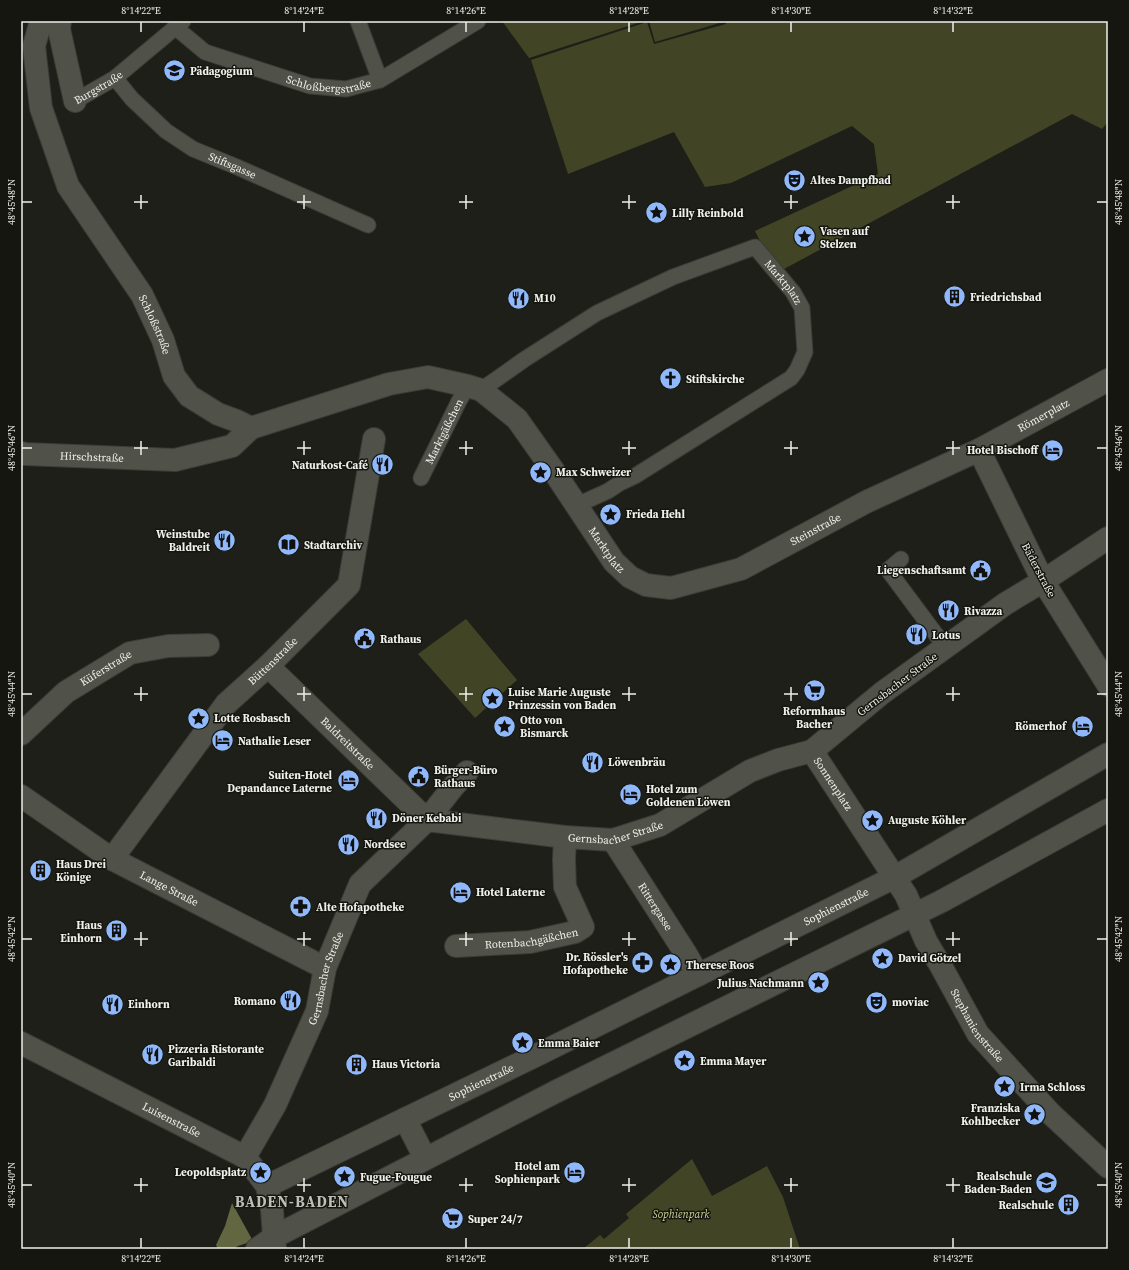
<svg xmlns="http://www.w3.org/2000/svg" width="1129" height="1270" font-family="'Source Serif 4',serif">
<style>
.green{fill:#424525}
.water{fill:#626641}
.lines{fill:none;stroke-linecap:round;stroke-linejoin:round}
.service-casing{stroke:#3b3c37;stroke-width:17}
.pedestrian-casing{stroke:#3b3c37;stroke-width:24}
.minor-casing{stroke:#3b3c37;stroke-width:24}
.service{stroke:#505149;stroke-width:15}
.pedestrian{stroke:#505149;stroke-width:22}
.minor{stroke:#505149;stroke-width:22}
.ticks{fill:none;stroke:#eff0eb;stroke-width:1.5}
.labels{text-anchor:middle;stroke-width:3;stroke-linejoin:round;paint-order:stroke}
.poi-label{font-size:11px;font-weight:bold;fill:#eff0eb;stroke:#15160f;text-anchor:start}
.street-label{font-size:11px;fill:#eff0eb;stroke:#15160f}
.park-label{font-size:11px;font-style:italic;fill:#ced593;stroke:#15160f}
.district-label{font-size:15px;font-weight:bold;letter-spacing:1px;fill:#bebfb6;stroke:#15160f}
.neatline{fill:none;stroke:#eff0eb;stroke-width:1.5}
.ticks-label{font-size:10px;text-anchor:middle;fill:#eff0eb}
</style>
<rect width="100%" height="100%" fill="#1e1f18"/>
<path class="green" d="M502,21H644L529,58Z
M649,21H722L723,22L655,42Z
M725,21H1108V122L1102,129L1072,114L784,269L762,245L755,231L878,174L874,144L852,126L731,183L705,187L674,132L568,174L531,60L647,22L654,44L726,24Z
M466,619L517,680L475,718L418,654Z
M692,1159L712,1196L767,1166L783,1197L800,1249H583L600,1235L604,1239L629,1218L626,1214Z"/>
<path class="water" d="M232,1203L253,1241L238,1246L233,1249H218L216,1245L225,1226Z"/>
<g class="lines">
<defs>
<g id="service">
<path d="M358,21L380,80"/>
<path id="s1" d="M175,27L205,52L310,86L346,89L380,80L478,21"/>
<path id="s2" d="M115,78L132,99L166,131L193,149L237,167L368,225"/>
<path id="s3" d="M75,101L115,78L183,21"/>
<path id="s4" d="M481,390L525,359L597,313L673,277L755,247L793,292L802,308L805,352L797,370L791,378L635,476L620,483L608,491L577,505"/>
<path id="s5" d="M421,478L459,401L468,386"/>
<path d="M901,559L888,570L946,648"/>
</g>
<g id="pedestrian">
<path id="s6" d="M21,453L25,454L175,460L232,446L251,428"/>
<path d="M1108,538L1043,581L1108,685"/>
<path id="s7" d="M268,666L427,820L453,787L467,772"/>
<path id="s8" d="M21,734L66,692L130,653L168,646L208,645"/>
<path id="s9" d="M21,796L112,859L325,968"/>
<path id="s10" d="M613,840L686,954L698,975"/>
<path id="s11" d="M112,859L226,704L268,666L349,585L374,439"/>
<path id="s12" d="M456,946L530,942L575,932L583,927L565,887L564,860L565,837"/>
<path id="s13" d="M245,1157L275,1105L317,1011L325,968L360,884L427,820L565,837L613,840L660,825L750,771L778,760L812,751"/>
<path d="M257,1249L274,1237"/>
</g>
<g id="minor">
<path id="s14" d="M41,21L34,46L41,108L68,186L142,295L163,340L174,376L189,396L218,414L237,421L251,428L389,384L428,377L468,386L481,390L517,419L553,470L614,562L630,577L646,585L671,588L741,569L866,502L979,450L1108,380"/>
<path d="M60,21L59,29L75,101"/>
<path id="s15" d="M979,450L1043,581L1005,604L882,693L812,751L906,895L926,941L942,968L978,1034L1050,1113L1108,1167"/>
<path id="s16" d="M21,1043L245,1157L267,1186L272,1210L275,1249"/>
<path d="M405,1119L425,1158"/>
<path id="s17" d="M267,1186L539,1054L895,877L1108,754"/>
<path d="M274,1237L559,1090L942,901L1108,810"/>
</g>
</defs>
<use href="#service" class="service-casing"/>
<use href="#pedestrian" class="pedestrian-casing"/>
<use href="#minor" class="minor-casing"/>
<use href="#service" class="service"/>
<use href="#pedestrian" class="pedestrian"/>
<use href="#minor" class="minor"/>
</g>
<path class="ticks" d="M141,22V32M304,22V32M466,22V32M629,22V32M791,22V32M953,22V32M141,195V209M304,195V209M466,195V209M629,195V209M791,195V209M953,195V209M22,202H32M134,202H148M297,202H311M459,202H473M622,202H636M784,202H798M946,202H960M1097,202H1107M141,441V455M304,441V455M466,441V455M629,441V455M791,441V455M953,441V455M22,448H32M134,448H148M297,448H311M459,448H473M622,448H636M784,448H798M946,448H960M1097,448H1107M141,687V701M304,687V701M466,687V701M629,687V701M791,687V701M953,687V701M22,694H32M134,694H148M297,694H311M459,694H473M622,694H636M784,694H798M946,694H960M1097,694H1107M141,932V946M304,932V946M466,932V946M629,932V946M791,932V946M953,932V946M22,939H32M134,939H148M297,939H311M459,939H473M622,939H636M784,939H798M946,939H960M1097,939H1107M141,1178V1192M304,1178V1192M466,1178V1192M629,1178V1192M791,1178V1192M953,1178V1192M22,1185H32M134,1185H148M297,1185H311M459,1185H473M622,1185H636M784,1185H798M946,1185H960M1097,1185H1107M141,1238V1248M304,1238V1248M466,1238V1248M629,1238V1248M791,1238V1248M953,1238V1248"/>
<defs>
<symbol id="school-disc" viewBox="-11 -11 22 22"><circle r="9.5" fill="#8fb8fd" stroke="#15160f"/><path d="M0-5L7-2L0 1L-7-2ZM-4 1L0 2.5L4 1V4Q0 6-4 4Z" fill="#111"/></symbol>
<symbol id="theatre-disc" viewBox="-11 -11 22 22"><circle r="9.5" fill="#8fb8fd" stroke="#15160f"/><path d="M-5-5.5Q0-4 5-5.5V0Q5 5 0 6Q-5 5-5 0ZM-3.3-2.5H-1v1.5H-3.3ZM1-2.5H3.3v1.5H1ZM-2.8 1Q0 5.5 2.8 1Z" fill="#111"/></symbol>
<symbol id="sight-disc" viewBox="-11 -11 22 22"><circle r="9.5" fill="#8fb8fd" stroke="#15160f"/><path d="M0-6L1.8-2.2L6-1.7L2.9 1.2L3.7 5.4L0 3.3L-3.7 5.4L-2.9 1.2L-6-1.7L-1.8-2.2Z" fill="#111"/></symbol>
<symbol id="building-disc" viewBox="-11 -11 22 22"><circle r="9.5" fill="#8fb8fd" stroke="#15160f"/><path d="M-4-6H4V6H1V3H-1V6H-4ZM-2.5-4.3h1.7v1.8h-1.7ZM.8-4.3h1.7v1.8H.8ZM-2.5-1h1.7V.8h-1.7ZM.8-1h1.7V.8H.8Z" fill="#111"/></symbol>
<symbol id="restaurant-disc" viewBox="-11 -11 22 22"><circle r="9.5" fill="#8fb8fd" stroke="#15160f"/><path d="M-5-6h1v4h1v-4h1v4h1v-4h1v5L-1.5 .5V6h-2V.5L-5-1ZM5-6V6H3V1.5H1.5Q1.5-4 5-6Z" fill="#111"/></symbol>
<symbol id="church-disc" viewBox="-11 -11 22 22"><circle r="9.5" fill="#8fb8fd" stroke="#15160f"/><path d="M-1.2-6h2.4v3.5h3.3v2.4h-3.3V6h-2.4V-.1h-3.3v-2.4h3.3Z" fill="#111"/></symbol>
<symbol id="hotel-disc" viewBox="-11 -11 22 22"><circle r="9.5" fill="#8fb8fd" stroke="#15160f"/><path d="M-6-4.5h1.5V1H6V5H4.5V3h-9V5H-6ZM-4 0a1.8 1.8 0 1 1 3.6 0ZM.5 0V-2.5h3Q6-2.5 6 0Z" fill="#111"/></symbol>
<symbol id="library-disc" viewBox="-11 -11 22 22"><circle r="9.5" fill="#8fb8fd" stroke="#15160f"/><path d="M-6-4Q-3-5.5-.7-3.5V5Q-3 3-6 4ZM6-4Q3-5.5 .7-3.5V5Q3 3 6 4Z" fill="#111"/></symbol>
<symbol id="civic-disc" viewBox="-11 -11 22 22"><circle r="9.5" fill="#8fb8fd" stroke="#15160f"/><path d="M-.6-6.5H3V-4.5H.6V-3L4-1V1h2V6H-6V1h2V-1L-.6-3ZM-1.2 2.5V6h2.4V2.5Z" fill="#111"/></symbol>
<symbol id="supermarket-disc" viewBox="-11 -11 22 22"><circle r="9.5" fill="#8fb8fd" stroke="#15160f"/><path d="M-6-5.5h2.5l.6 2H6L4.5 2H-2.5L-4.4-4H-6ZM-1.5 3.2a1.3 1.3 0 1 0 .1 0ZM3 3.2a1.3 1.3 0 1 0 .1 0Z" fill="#111"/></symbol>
<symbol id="pharmacy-disc" viewBox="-11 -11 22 22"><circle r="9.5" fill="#8fb8fd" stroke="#15160f"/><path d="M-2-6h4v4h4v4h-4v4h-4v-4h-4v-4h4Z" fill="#111"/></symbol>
</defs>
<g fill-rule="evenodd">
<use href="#school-disc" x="162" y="58" width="25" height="25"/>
<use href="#theatre-disc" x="782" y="168" width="25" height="25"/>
<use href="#sight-disc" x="644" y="200" width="25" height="25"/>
<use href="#sight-disc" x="792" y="224" width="25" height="25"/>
<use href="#building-disc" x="942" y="284" width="25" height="25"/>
<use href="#restaurant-disc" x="506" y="286" width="25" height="25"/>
<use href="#church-disc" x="658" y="366" width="25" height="25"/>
<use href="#hotel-disc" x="1040" y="438" width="25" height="25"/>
<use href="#restaurant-disc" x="370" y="452" width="25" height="25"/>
<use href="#sight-disc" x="528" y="460" width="25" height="25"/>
<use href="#sight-disc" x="598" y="502" width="25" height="25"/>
<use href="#restaurant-disc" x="212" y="528" width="25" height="25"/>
<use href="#library-disc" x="276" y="532" width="25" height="25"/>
<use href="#civic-disc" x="968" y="558" width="25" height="25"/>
<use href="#restaurant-disc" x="936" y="598" width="25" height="25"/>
<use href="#restaurant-disc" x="904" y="622" width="25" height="25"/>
<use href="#civic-disc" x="352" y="626" width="25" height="25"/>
<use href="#supermarket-disc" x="802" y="678" width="25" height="25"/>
<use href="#sight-disc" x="480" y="686" width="25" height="25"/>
<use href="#sight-disc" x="186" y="706" width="25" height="25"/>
<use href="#sight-disc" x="492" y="714" width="25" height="25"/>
<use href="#hotel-disc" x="1070" y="714" width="25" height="25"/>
<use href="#hotel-disc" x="210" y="728" width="25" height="25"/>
<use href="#restaurant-disc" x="580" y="750" width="25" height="25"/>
<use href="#civic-disc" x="406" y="764" width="25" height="25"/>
<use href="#hotel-disc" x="336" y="768" width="25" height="25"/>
<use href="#hotel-disc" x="618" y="782" width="25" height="25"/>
<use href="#restaurant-disc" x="364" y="806" width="25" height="25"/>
<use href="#sight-disc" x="860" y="808" width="25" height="25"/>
<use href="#restaurant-disc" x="336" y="832" width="25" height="25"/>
<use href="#building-disc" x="28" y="858" width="25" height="25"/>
<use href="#hotel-disc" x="448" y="880" width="25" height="25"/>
<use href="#pharmacy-disc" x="288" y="894" width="25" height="25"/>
<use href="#building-disc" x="104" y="918" width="25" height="25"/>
<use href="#sight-disc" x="870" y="946" width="25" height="25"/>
<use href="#pharmacy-disc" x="630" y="950" width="25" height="25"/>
<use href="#sight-disc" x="658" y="952" width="25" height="25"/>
<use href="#sight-disc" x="806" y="970" width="25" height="25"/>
<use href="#restaurant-disc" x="278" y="988" width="25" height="25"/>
<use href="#theatre-disc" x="864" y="990" width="25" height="25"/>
<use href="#restaurant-disc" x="100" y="992" width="25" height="25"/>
<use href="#sight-disc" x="510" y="1030" width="25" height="25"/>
<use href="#restaurant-disc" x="140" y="1042" width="25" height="25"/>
<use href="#sight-disc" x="672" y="1048" width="25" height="25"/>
<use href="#building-disc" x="344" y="1052" width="25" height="25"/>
<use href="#sight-disc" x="992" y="1074" width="25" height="25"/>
<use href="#sight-disc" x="1022" y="1102" width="25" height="25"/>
<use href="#sight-disc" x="248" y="1160" width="25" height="25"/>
<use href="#hotel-disc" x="562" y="1160" width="25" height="25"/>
<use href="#sight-disc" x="332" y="1164" width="25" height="25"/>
<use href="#school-disc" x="1034" y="1170" width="25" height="25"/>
<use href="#building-disc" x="1056" y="1192" width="25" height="25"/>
<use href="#supermarket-disc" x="440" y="1206" width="25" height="25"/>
</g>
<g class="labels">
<g class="poi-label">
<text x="190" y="75">Pädagogium</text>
<text x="810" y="184">Altes Dampfbad</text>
<text x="672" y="217">Lilly Reinbold</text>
<text x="820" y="235">Vasen auf<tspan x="820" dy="13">Stelzen</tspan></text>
<text x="970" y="301">Friedrichsbad</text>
<text x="534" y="302">M10</text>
<text x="686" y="383">Stiftskirche</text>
<text x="1038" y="454" text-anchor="end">Hotel Bischoff</text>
<text x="368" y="469" text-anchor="end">Naturkost-Café</text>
<text x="556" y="476">Max Schweizer</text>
<text x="626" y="518">Frieda Hehl</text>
<text x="210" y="538" text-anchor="end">Weinstube<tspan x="210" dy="13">Baldreit</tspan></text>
<text x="304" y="549">Stadtarchiv</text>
<text x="966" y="574" text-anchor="end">Liegenschaftsamt</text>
<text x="964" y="615">Rivazza</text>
<text x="932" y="639">Lotus</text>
<text x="380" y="643">Rathaus</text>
<text x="508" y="696">Luise Marie Auguste<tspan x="508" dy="13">Prinzessin von Baden</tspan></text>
<text x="814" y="715" text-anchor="middle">Reformhaus<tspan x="814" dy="13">Bacher</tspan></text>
<text x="214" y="722">Lotte Rosbasch</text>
<text x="520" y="724">Otto von<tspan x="520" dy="13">Bismarck</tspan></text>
<text x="1066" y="730" text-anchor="end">Römerhof</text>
<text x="238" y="745">Nathalie Leser</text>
<text x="608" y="766">Löwenbräu</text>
<text x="434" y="774">Bürger-Büro<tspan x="434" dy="13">Rathaus</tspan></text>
<text x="332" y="779" text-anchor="end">Suiten-Hotel<tspan x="332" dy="13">Depandance Laterne</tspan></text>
<text x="646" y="793">Hotel zum<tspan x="646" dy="13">Goldenen Löwen</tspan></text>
<text x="392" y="822">Döner Kebabi</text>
<text x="888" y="824">Auguste Köhler</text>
<text x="364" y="848">Nordsee</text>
<text x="56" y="868">Haus Drei<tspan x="56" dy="13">Könige</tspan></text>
<text x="476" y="896">Hotel Laterne</text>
<text x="316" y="911">Alte Hofapotheke</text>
<text x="102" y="929" text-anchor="end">Haus<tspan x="102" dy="13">Einhorn</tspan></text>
<text x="628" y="961" text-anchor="end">Dr. Rössler's<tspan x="628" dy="13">Hofapotheke</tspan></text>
<text x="898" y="962">David Götzel</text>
<text x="686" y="969">Therese Roos</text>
<text x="804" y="987" text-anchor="end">Julius Nachmann</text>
<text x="276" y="1005" text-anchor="end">Romano</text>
<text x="892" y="1006">moviac</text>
<text x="128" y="1008">Einhorn</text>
<text x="538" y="1047">Emma Baier</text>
<text x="168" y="1053">Pizzeria Ristorante<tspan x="168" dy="13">Garibaldi</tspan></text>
<text x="700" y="1065">Emma Mayer</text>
<text x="372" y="1068">Haus Victoria</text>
<text x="1020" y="1091">Irma Schloss</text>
<text x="1020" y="1112" text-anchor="end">Franziska<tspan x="1020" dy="13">Kohlbecker</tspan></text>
<text x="560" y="1170" text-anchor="end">Hotel am<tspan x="560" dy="13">Sophienpark</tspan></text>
<text x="246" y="1176" text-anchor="end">Leopoldsplatz</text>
<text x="1032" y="1180" text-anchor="end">Realschule<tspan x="1032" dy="13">Baden-Baden</tspan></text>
<text x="360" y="1181">Fugue-Fougue</text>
<text x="1054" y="1209" text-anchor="end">Realschule</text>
<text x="468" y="1223">Super 24/7</text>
</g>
<g class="street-label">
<text dy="4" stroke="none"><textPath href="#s1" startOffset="168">Schloßbergstraße</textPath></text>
<text dy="4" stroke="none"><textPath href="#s3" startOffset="27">Burgstraße</textPath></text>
<text dy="4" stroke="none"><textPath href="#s2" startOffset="149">Stiftsgasse</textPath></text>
<text dy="4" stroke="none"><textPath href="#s4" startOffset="356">Marktplatz</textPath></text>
<text dy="4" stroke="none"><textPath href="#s14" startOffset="335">Schloßstraße</textPath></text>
<text dy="4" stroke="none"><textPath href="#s14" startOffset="1420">Römerplatz</textPath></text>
<text dy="4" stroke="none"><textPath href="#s5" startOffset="52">Marktgäßchen</textPath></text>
<text dy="4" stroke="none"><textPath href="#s6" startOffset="71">Hirschstraße</textPath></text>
<text dy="4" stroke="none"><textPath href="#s14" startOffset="1165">Steinstraße</textPath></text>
<text dy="4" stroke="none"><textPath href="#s14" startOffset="929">Marktplatz</textPath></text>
<text transform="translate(1039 570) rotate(62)" y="4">Bäderstraße</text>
<text dy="4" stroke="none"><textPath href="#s11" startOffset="256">Büttenstraße</textPath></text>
<text dy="4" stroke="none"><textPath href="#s8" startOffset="108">Küferstraße</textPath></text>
<text transform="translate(897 684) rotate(-37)" y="4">Gernsbacher Straße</text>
<text dy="4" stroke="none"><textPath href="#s7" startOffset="111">Baldreitstraße</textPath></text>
<text dy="4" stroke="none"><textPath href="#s15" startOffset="472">Sonnenplatz</textPath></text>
<text dy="4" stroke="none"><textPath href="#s13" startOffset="581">Gernsbacher Straße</textPath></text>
<text dy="4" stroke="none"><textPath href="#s9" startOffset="175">Lange Straße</textPath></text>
<text dy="4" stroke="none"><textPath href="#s17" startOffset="634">Sophienstraße</textPath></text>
<text dy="4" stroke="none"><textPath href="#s10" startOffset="79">Rittergasse</textPath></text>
<text dy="4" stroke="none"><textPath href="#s12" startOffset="76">Rotenbachgäßchen</textPath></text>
<text dy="4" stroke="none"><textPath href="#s13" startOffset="197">Gernsbacher Straße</textPath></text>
<text dy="4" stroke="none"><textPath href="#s15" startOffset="754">Stephanienstraße</textPath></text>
<text dy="4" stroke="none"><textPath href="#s17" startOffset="238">Sophienstraße</textPath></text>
<text dy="4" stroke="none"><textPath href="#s16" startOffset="169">Luisenstraße</textPath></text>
</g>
<g class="park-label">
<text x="681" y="1218">Sophienpark</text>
</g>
<g class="district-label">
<text x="292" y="1207">BADEN-BADEN</text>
</g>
</g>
<rect width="1129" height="1270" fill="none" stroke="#15160f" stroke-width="44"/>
<rect x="22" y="22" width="1085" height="1226" class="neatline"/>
<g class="ticks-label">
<text x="141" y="14">8°14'22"E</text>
<text x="304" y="14">8°14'24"E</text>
<text x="466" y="14">8°14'26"E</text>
<text x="629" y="14">8°14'28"E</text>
<text x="791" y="14">8°14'30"E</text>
<text x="953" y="14">8°14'32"E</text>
<text transform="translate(11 202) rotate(-90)" y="4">48°45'48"N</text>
<text transform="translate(1118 202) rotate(-90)" y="4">48°45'48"N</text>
<text transform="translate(11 448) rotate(-90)" y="4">48°45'46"N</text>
<text transform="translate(1118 448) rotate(-90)" y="4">48°45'46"N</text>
<text transform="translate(11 694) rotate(-90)" y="4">48°45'44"N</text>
<text transform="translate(1118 694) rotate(-90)" y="4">48°45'44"N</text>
<text transform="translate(11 939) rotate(-90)" y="4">48°45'42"N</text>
<text transform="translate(1118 939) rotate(-90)" y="4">48°45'42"N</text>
<text transform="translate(11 1185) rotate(-90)" y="4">48°45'40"N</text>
<text transform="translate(1118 1185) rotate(-90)" y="4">48°45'40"N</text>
<text x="141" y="1262">8°14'22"E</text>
<text x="304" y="1262">8°14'24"E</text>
<text x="466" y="1262">8°14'26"E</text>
<text x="629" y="1262">8°14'28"E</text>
<text x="791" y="1262">8°14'30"E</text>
<text x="953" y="1262">8°14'32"E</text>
</g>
</svg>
